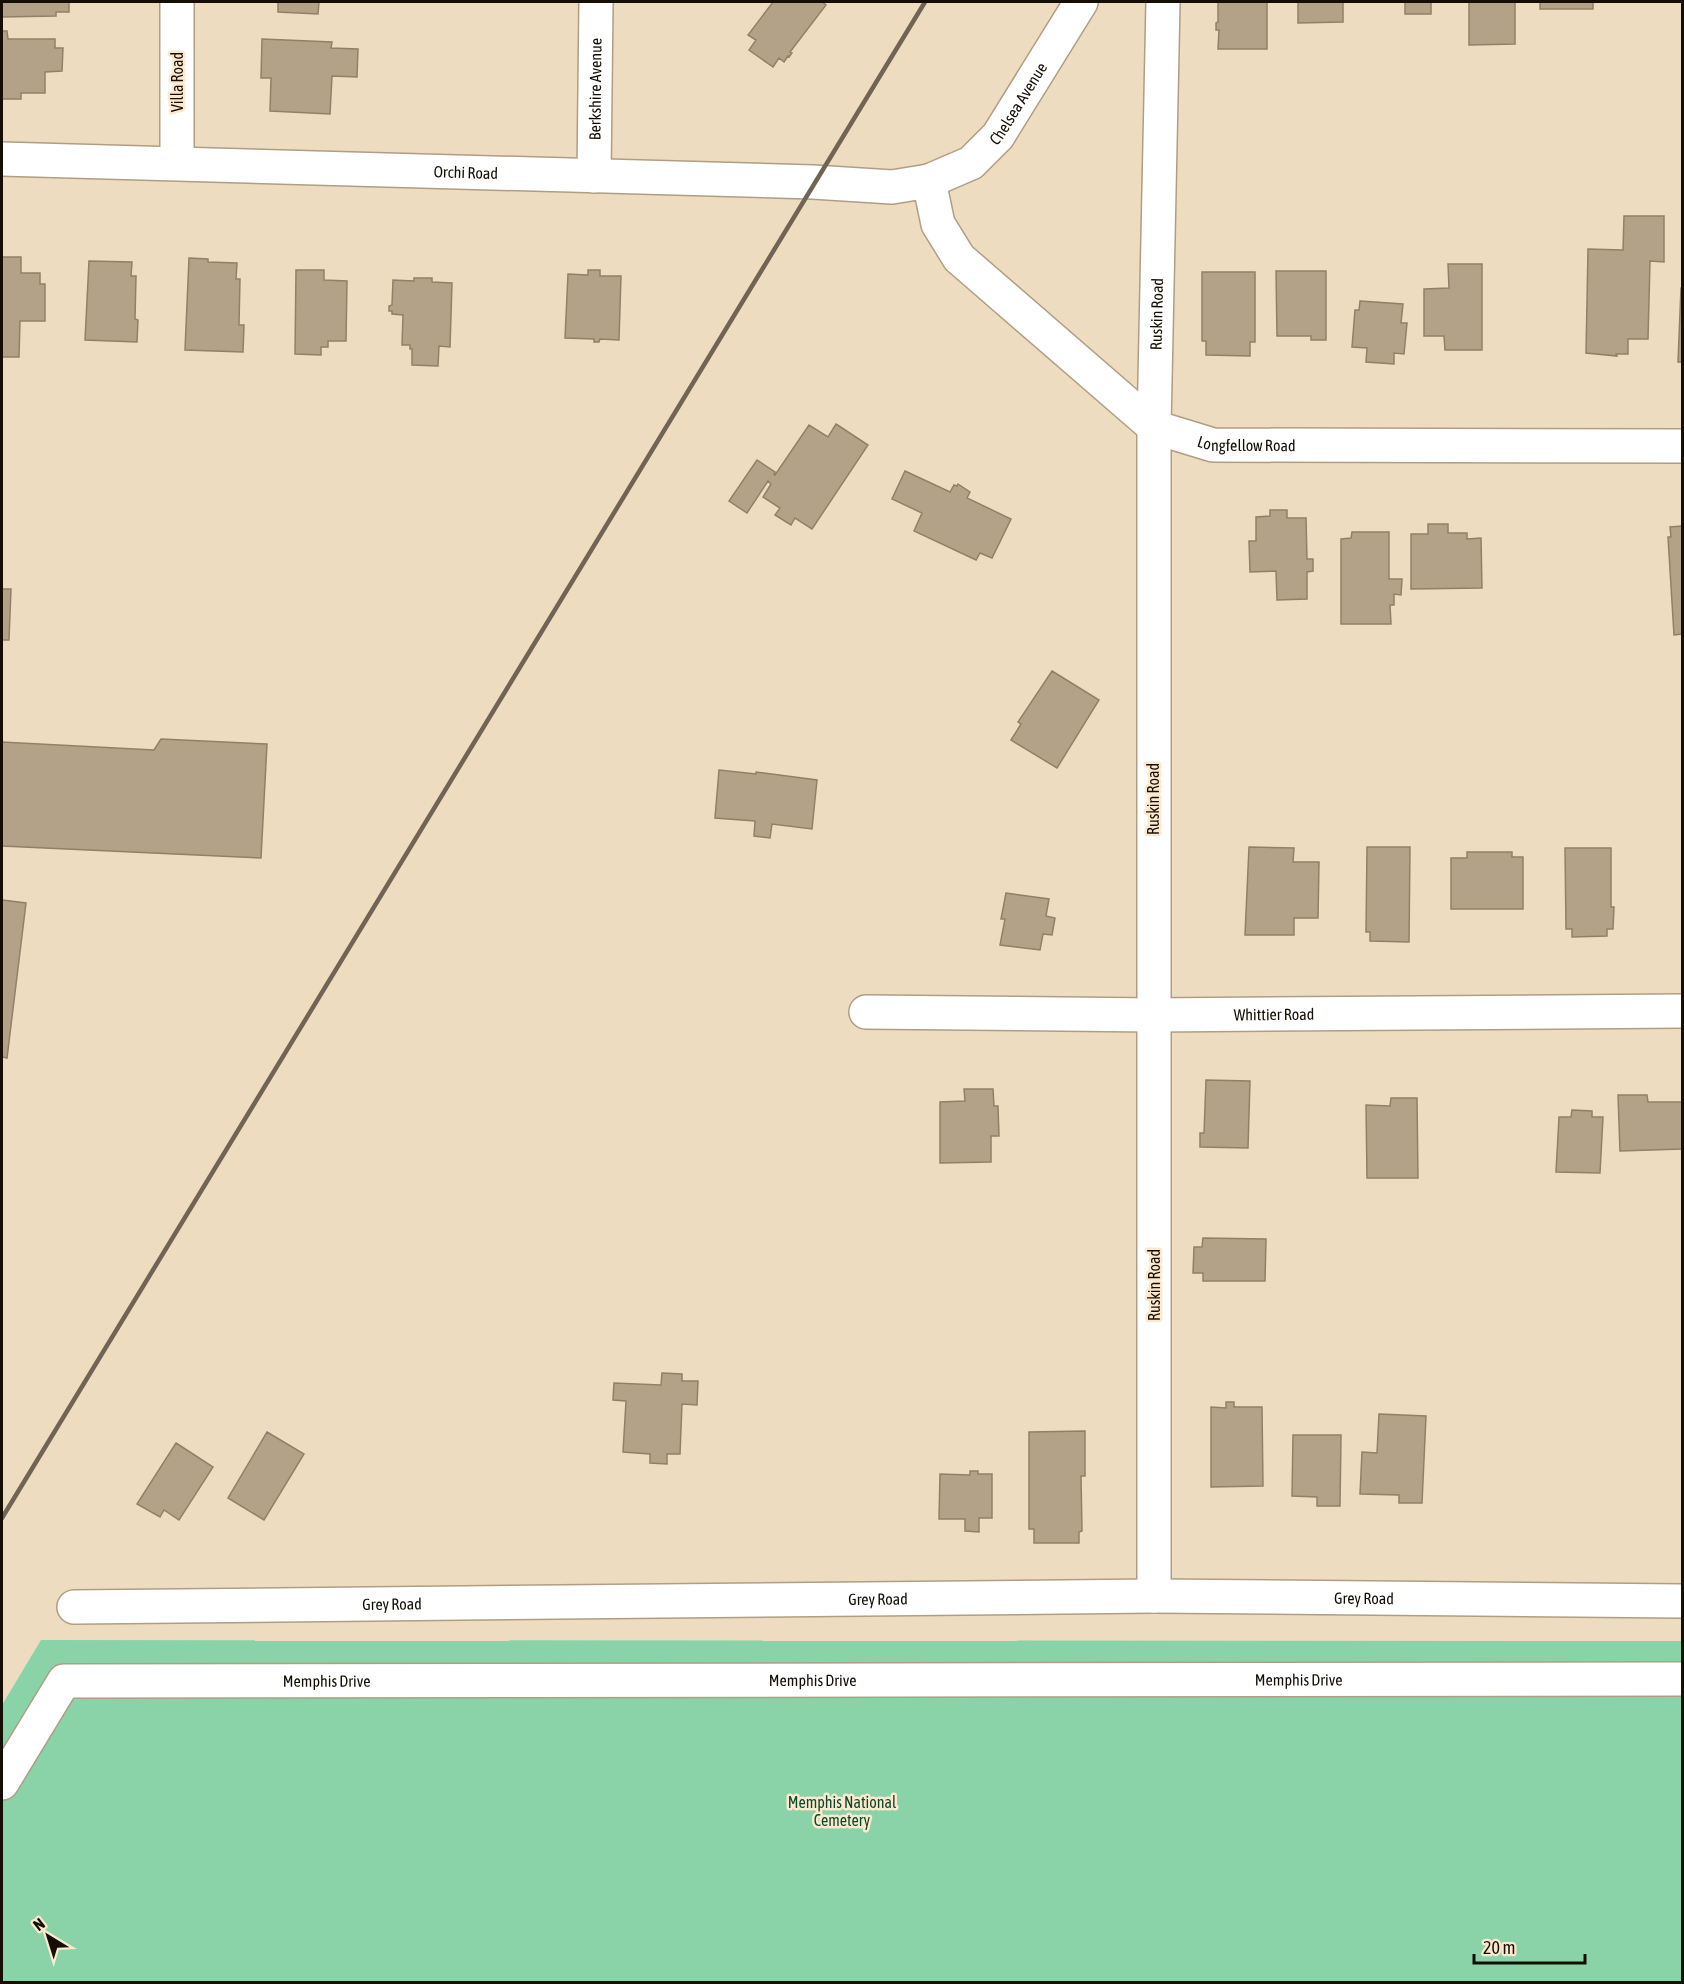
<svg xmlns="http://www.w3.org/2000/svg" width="1684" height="1984" font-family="'Asap Condensed',sans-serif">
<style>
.green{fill:#8ad3a8}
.building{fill:#b4a288;stroke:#918067;stroke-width:1.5}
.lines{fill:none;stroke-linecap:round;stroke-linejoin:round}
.minor-casing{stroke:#b09e84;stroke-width:36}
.tertiary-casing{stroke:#b09e84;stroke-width:36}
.minor{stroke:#fff;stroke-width:33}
.tertiary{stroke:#fff;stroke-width:33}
.rail{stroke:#706554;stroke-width:4.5}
.labels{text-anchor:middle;stroke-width:5;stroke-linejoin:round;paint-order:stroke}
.street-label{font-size:16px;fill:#140e05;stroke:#fce9cd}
.park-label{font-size:16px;fill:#0a492c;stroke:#fce9cd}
</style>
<rect width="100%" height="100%" fill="#eedcc0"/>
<path class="green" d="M41,1640L1682,1641V1982H2V1705Z"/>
<path class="building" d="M2,2H69V12H56V16L2,17Z
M278,2H319L318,14L278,12Z
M773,2H822L826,5L790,52L792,53L789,57L788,56L784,62L779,58L773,67L749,50L756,40L748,35Z
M1218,2H1267V49H1218L1219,30H1216V23L1218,22Z
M1298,2H1343V22L1298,23Z
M1405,2H1431V14H1405Z
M1469,2H1515V44L1469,45Z
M1540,2H1593V9H1540Z
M2,31H7L8,39H55V48H63L62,71L45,72V93H21V99H2Z
M262,39L332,42L331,48L358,49L357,77L332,76L330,114L270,111L271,78H261Z
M1624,216H1664V262L1650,261L1648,339H1628V354H1616L1617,356L1586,353L1588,249L1623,250Z
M2,257H21V273H40V284H45V321H20L19,357H2Z
M189,258L208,259V262L237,263L236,279H240L239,325H244L243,352L185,350Z
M89,261L132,262L131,276H136L135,319L138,320L137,342L85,340Z
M1448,264H1482V350H1445L1444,336H1424V289L1449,288Z
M296,270H324V280L347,281L346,341H328V347H321V355L295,354Z
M588,270H600V276H621L619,340L600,339L599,342H594V339L565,338L568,274L588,275Z
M1276,271H1326V340H1311V336H1277Z
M1202,272H1255V342H1250V356L1206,355V341H1202Z
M414,278H432V282L452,283L450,347L439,346L438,366L412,365V349H410V345H402L403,315L392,314V311H389V306L392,305L393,280L414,281Z
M1681,288H1682V362H1678Z
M1360,301L1403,304L1401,323H1407L1404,354L1394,353V364L1366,362L1367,348L1352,347L1355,310H1359Z
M836,424L868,445L812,529L795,518L791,525L775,515L780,508L763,497L771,484L768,481L747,513L729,501L757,460L775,472L774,474L775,475L809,425L828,437Z
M905,471L950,492L954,485L957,486L958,484L970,492L967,498L1011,519L992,558L980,553L976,560L914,531L922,513L892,499Z
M1270,510H1287V518H1306L1307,559H1313V571L1307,572V599L1277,600L1276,571L1250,572L1249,541H1256V517L1270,516Z
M1428,524H1448V533H1467V539L1481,538L1482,588L1411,589V534H1428Z
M1682,526V634L1674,635L1668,537H1671L1670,527Z
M1352,532H1389V579H1402L1401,595L1394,594V605H1390L1391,624H1341V539L1351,538Z
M2,589H11L9,640H2Z
M1052,671L1099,700L1057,768L1011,740L1021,724L1018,722Z
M161,739L267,744L261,858L2,846V742L154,750Z
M719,770L756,774V772L817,780L812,829L772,824L770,838L754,836L755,821L715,818Z
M1249,847L1294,848L1293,862H1319L1318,918H1294V935H1245Z
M1367,847H1410L1409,942L1370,941V932H1366Z
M1565,848H1611V907H1614L1613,929H1607V936L1572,937V929H1566Z
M1467,852H1512V857H1523V909H1451V858H1467Z
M1006,893L1049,899L1046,916L1055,918L1052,935L1043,934L1040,950L1000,945L1005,919H1001Z
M2,900L26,903L7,1058L2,1057Z
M1206,1080L1250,1081L1248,1148L1200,1147V1133H1204Z
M964,1089H993L994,1106H998L999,1136H991V1162L940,1163V1102L965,1101Z
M1618,1095H1647L1648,1102H1682V1149L1620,1151Z
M1391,1098H1417L1418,1178H1367L1366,1105L1390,1106Z
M1572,1110L1592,1111V1117H1603L1600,1173L1556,1172L1559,1117H1571Z
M1203,1238L1266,1239L1265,1281H1203V1273H1193L1194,1247H1202Z
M662,1373L682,1374V1381H698L697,1405L682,1404L680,1454H667V1464L650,1463V1454L623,1452L626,1401L613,1400L614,1383L661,1385Z
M1226,1402H1234V1407H1262L1263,1486L1211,1487V1407L1226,1408Z
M1379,1414L1426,1416L1422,1503H1399V1495L1360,1494L1362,1452L1377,1453Z
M1085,1431V1476H1081L1082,1531L1079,1532V1543H1034V1529H1029V1432Z
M267,1432L304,1454L264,1520L228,1498Z
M1293,1435H1341L1340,1506H1317V1497L1292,1496Z
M176,1443L213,1467L179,1520L164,1510L160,1517L137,1504Z
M970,1471H978V1474H992V1518H979V1532L965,1531V1519H939L940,1474L970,1475Z"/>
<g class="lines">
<defs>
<g id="minor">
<path d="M177,2V163"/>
<path id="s1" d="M2,159L813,182L892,187L929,181L938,224L959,258L1154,427L1213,445L1682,446"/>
<path id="s2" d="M594,176L596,2"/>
<path id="s3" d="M866,1012L1153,1015L1682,1011"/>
<path id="s4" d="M1154,1596V427L1163,2"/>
<path id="s5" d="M74,1607L1154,1596L1682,1601"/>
<path id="s6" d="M2,1783L64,1681L1682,1679"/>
</g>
<g id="tertiary">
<path id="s7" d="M929,181L971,163L998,136L1081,2"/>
</g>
</defs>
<use href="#minor" class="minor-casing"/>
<use href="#tertiary" class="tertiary-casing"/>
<use href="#minor" class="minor"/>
<use href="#tertiary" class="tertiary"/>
<path class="rail" d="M2,1518L925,2"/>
</g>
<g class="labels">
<g class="street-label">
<text transform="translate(177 82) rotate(-90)" y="6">Villa Road</text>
<text dy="6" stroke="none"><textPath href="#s2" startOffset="87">Berkshire Avenue</textPath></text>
<text dy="6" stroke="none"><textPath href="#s7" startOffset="122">Chelsea Avenue</textPath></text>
<text dy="6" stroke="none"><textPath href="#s1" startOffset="464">Orchi Road</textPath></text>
<text dy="6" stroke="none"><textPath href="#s4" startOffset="1282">Ruskin Road</textPath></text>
<text dy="6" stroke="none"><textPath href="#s1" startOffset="1365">Longfellow Road</textPath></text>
<text transform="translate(1153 799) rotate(-90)" y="6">Ruskin Road</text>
<text dy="6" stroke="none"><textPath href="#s3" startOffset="408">Whittier Road</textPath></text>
<text transform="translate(1154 1285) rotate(-90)" y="6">Ruskin Road</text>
<text dy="6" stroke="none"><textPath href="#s5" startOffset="1290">Grey Road</textPath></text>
<text dy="6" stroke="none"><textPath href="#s5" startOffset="804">Grey Road</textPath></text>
<text dy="6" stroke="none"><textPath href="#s5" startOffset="318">Grey Road</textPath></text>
<text dy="6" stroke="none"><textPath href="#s6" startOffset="868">Memphis Drive</textPath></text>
<text dy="6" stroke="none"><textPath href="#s6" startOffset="1354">Memphis Drive</textPath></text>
<text dy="6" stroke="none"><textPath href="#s6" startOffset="382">Memphis Drive</textPath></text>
</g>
<g class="park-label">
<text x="842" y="1808">Memphis National<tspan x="842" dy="18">Cemetery</tspan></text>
</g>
</g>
<rect width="1684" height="1984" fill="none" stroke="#140e05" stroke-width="6"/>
<g transform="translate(48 1936) rotate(322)" stroke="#fce9cd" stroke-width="4.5" paint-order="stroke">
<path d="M0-4.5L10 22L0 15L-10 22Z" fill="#140e05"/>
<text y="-9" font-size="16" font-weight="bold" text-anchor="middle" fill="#140e05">N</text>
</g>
<path d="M1474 1954v9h111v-9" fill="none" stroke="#140e05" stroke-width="3"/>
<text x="1483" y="1954" font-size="18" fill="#140e05" stroke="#fce9cd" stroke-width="4.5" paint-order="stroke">20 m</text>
</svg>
